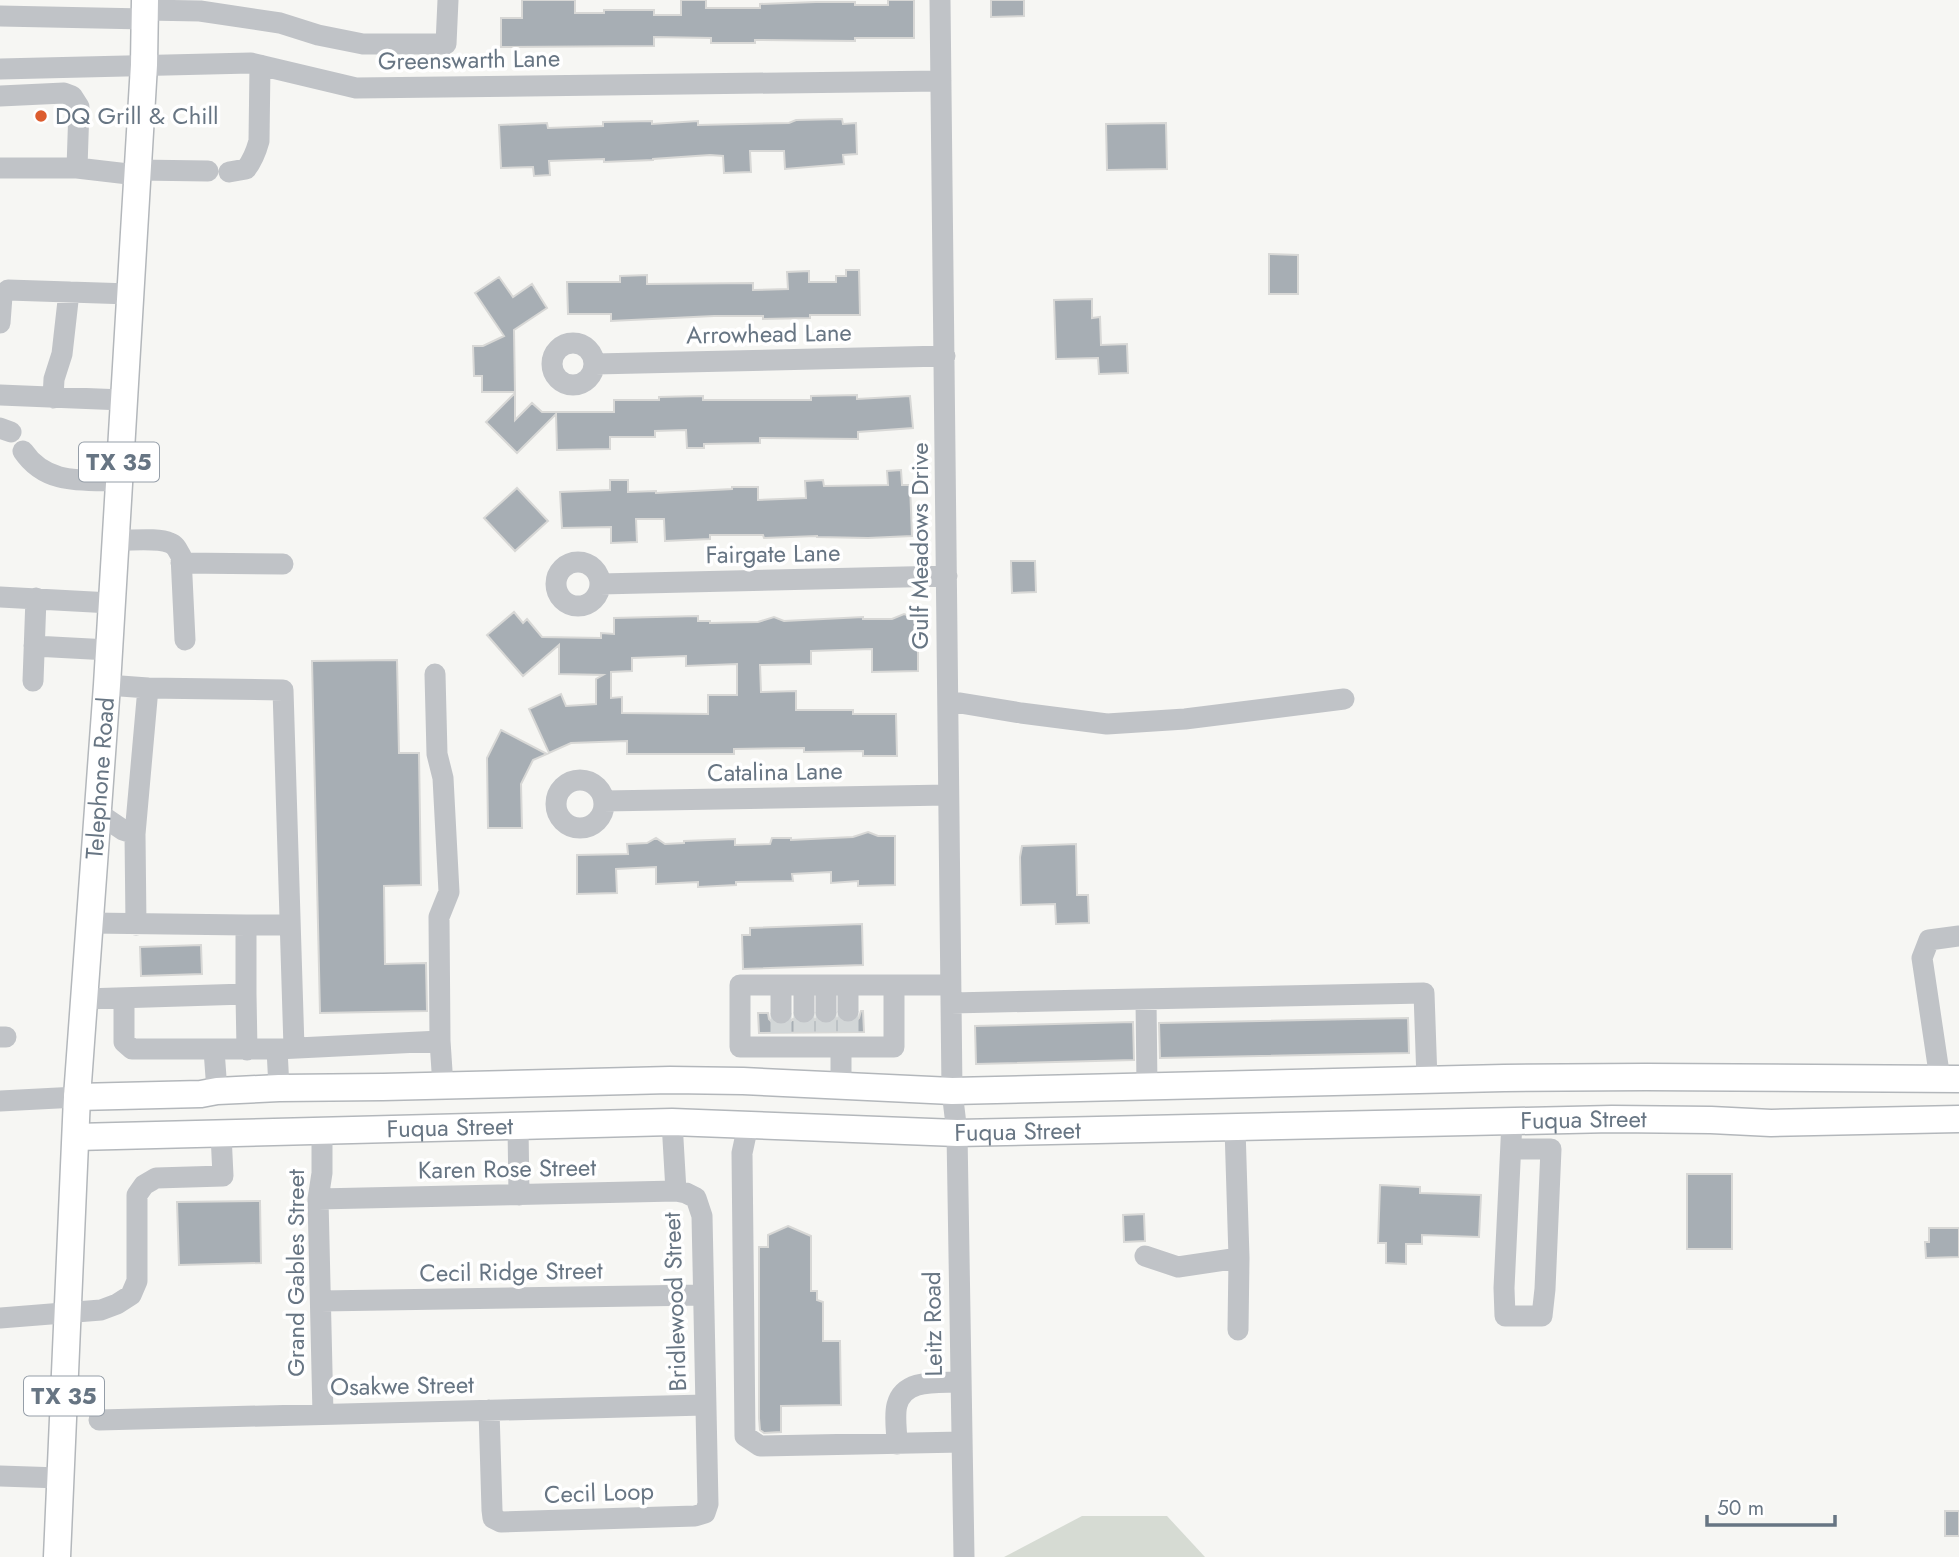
<svg xmlns="http://www.w3.org/2000/svg" width="1959" height="1557" font-family="Jost,sans-serif">
<style>
.green{fill:#d6dbd3}
.building{fill:#a7aeb4;stroke:#d8d8d6;stroke-width:2;fill-rule:evenodd}
.lines{fill:none;stroke-linecap:round;stroke-linejoin:round}
.minor-tunnel{stroke:#d2d6d7;stroke-width:21;stroke-dasharray:21 10;stroke-linecap:butt}
.major-casing{stroke:#b3b7bb;stroke-width:29}
.minor{stroke:#c0c3c7;stroke-width:21}
.major{stroke:#fff;stroke-width:26}
.poi-dot{fill:#dc5c2e;stroke:#fff;stroke-width:2.5}
.labels{text-anchor:middle;stroke-width:7;stroke-linejoin:round;paint-order:stroke}
.shield{fill:#fff;stroke:#959ea8;stroke-width:2}
.shield-label{font-size:23px;font-weight:bold;fill:#677583}
.street-label{font-size:24px;fill:#677583;stroke:#fff}
.poi-label{font-size:24px;fill:#677583;stroke:#fff;text-anchor:start}
</style>
<rect width="100%" height="100%" fill="#f6f6f3"/>
<path class="green" d="M1082,1516H1167L1205,1557H1004Z"/>
<path class="building" d="M522,0H575V13H604V10H654V15H681V0H706V8H760V4L816,2H855V5H888V0H914V38H855V41L755,40V43H711V38L654,37V46L501,47V18H522Z
M991,0H1024V16L991,17Z
M842,119L843,124L856,123L857,154L843,155L844,164L785,169L784,151H750L751,172L724,173L723,156L710,155L653,159V160L604,162V159L549,161L550,175L534,176L533,167L501,168L499,125L547,123L548,128L603,126V122L652,121V124L698,121V125L789,123L796,120Z
M1166,123L1167,169L1107,170L1106,124Z
M1269,254L1298,255V294H1269Z
M846,270H859L860,315H810V318L763,319V316H714L611,321V314H568L567,282H620V276L647,275V284L753,283V290L788,289L787,272L809,271V282H836V276H846Z
M499,277L513,297L532,284L547,308L514,330L515,392H482V376H474L473,346H483L504,336L475,293Z
M1092,299V318L1100,317L1101,345L1127,344L1128,373L1099,374L1098,358L1056,359L1054,300Z
M515,393V420L532,403L542,412H614V400H659V397L703,396V400H811V396L857,395V399L910,396L913,428L858,432V439L760,438V443L704,444V448H687L686,430L655,431V437H610V449L557,450L556,414L517,453L486,422Z
M901,470L902,485H910L912,536L868,538L817,537V536L764,538L763,535H710V539L665,541L664,519H636L637,542L611,543V527L562,528L560,492L610,490V480H628V492L656,491V493L732,489V487H758V500L806,498L805,481L823,480L824,486L888,485L887,471Z
M517,488L548,521L515,551L484,518Z
M1011,561H1035L1036,592L1012,593Z
M514,612L523,623L527,619L542,637L601,638V633L614,634V618L698,616V621H710V623L758,622L774,617L784,621L863,617V619H892L904,614L918,619V671L872,672V649L811,651V664L760,665L761,692L796,691V710H853V714H896L897,756H863V751L804,752V748L734,749V754H627V741L571,743L549,753L529,709L561,694L566,706L596,704V679L603,675L559,674V645L523,676L487,635ZM686,656V666L737,664V695H708V714L622,713V697L611,698V672L632,671V658Z
M397,660L399,753H419L421,885L384,886L385,964L426,963L427,1011L320,1013L312,661Z
M501,730L547,754L533,760L521,784L522,828H488L487,758Z
M868,832L878,836H895V885L858,886V881L831,883V872L792,874L793,881L736,882V885L698,887V882L656,884V867L616,869L617,893L577,894V855L628,854L627,844L647,843L656,838L665,844L684,843V841L735,839V845L770,844L772,838H791V840L853,837Z
M1076,844L1077,895H1088L1089,923L1056,924L1055,904L1021,905L1020,857L1022,846Z
M862,924L863,965L743,969L742,935H750V928Z
M201,945L202,974L141,976L140,947Z
M861,1011H863L864,1032L759,1033L758,1013H768L769,1019L774,1024L782,1026L788,1024L793,1019L797,1023L803,1025L810,1024L815,1019L820,1024L827,1025L833,1023L837,1018L842,1023L849,1024L854,1023L859,1018Z
M1408,1018L1409,1053L1160,1058L1159,1023Z
M1133,1022L1134,1060L976,1064L975,1026Z
M1687,1174H1732V1249H1687Z
M1380,1185L1420,1187V1193L1481,1195L1479,1237L1422,1235V1244H1406V1264L1386,1263V1243H1378Z
M260,1201L261,1263L179,1265L177,1202Z
M1144,1214L1145,1241L1124,1242L1123,1215Z
M788,1226L811,1236V1291H817V1300L823,1302V1341H840L841,1405L781,1406V1432L764,1433L760,1430L759,1418V1247H768V1235Z
M1929,1228H1959V1257L1926,1258L1925,1242H1929Z
M1945,1511H1959V1536H1945Z"/>
<g class="lines">
<path class="minor-tunnel" d="M804,1032V1012
M826,1032V1012
M848,1032V1011
M781,1033V1013"/>
<defs>
<g id="major">
<path d="M77,1097L201,1094L217,1091L279,1088L383,1087L670,1080L743,1081L952,1091L1504,1078L1646,1077L1959,1079"/>
<path id="s1" d="M76,1137L672,1122L957,1133L1612,1119L1711,1120L1771,1123L1959,1119"/>
<path id="s2" d="M57,1557L77,1097L107,685L144,65L145,0"/>
</g>
</defs>
<use href="#major" class="major-casing"/>
<path class="minor" d="M940,0C944,364 947,728 952,1091L957,1133L964,1557
M145,10L200,11L280,23L318,35L363,44H446L448,0
M0,16L145,19
M0,69L251,63L356,88L941,81
M0,96L64,93L72,96L79,107L77,168
M0,168H77L137,175
M137,170L208,171
M229,172L246,169C253,160 256,152 259,141L260,65
M0,323L2,296L8,290L130,294
M552 364a21 21 0 1 1 42 0a21 21 0 1 1-42 0Z
M595,364L945,356
M0,395L123,400
M53,398L54,379L62,354L69,292
M0,428L11,432
M23,451C46,485 82,480 118,481
M115,540C129,541 157,537 170,543C176,545 178,551 181,556L185,640
M556 584a22 22 0 1 1 44 0a22 22 0 1 1-44 0Z
M181,563L283,564
M600,584L947,576
M0,597L111,603
M34,646L109,650
M435,674L437,754L443,778L449,892L439,917L440,1041
M33,681L36,598
M107,685L148,688L135,834L136,925
M148,688L283,690L294,1048
M948,701L1021,713L1107,724L1185,719L1344,699
M556 804a24 24 0 1 1 48 0a24 24 0 1 1-48 0Z
M604,801L947,795
M98,813L123,830L135,834
M246,925H290
M781,985V1013
M804,985V1012
M826,985V1012
M848,985V1011
M246,994L247,1050
M124,998V1042L132,1049H277L440,1041L443,1086
M84,999L246,994V925L90,923
M1146,999L1147,1087
M951,1003L1424,993L1427,1080
M0,1037H6
M841,1047H894V985
M277,1049L279,1088
M214,1050L217,1091
M1940,1079L1922,958L1929,940L1959,936
M841,1086V1047H740V985H950
M0,1101L77,1097
M672,1122L676,1191
M748,1125L742,1153L745,1436L760,1446L962,1442
M518,1127L519,1195
M322,1131V1173L318,1199L323,1414
M1511,1149H1551L1545,1289L1542,1316H1505L1504,1288L1512,1121
M318,1199L676,1191L686,1193L696,1198L702,1216L708,1504L705,1513L695,1516L501,1522L493,1518L492,1510L489,1410
M1145,1256L1178,1267L1239,1258L1235,1128
M321,1301L703,1295
M0,1318L101,1310L117,1304L131,1295L137,1281V1195L144,1185L156,1178L223,1176L221,1134
M1238,1330L1239,1258
M99,1420L705,1405
M897,1444C897,1432 894,1416 897,1405C904,1378 938,1383 959,1382
M0,1476L60,1478"/>
<use href="#major" class="major"/>
</g>
<circle class="poi-dot" cx="41" cy="116" r="7"/>
<g class="labels">
<g class="shield">
<rect x="79" y="442.5" width="80" height="39" rx="5"/>
<rect x="24" y="1376.5" width="80" height="39" rx="5"/>
</g>
<g class="shield-label">
<text x="119" y="470">TX 35</text>
<text x="64" y="1404">TX 35</text>
</g>
<g class="street-label">
<text transform="translate(469 60) rotate(-1)" y="8">Greenswarth Lane</text>
<text transform="translate(769 334) rotate(-1)" y="8">Arrowhead Lane</text>
<text transform="translate(920 546) rotate(-90)" y="8">Gulf Meadows Drive</text>
<text transform="translate(773 554) rotate(-1)" y="8">Fairgate Lane</text>
<text transform="translate(775 772) rotate(-1)" y="8">Catalina Lane</text>
<text dy="8" stroke="none"><textPath href="#s2" startOffset="780">Telephone Road</textPath></text>
<text dy="8" stroke="none"><textPath href="#s1" startOffset="1508">Fuqua Street</textPath></text>
<text dy="8" stroke="none"><textPath href="#s1" startOffset="374">Fuqua Street</textPath></text>
<text dy="8" stroke="none"><textPath href="#s1" startOffset="942">Fuqua Street</textPath></text>
<text transform="translate(507 1169) rotate(-1)" y="8">Karen Rose Street</text>
<text transform="translate(511 1272) rotate(-1)" y="8">Cecil Ridge Street</text>
<text transform="translate(296 1273) rotate(-90)" y="8">Grand Gables Street</text>
<text transform="translate(675 1302) rotate(-92)" y="8">Bridlewood Street</text>
<text transform="translate(933 1324) rotate(-91)" y="8">Leitz Road</text>
<text transform="translate(402 1386) rotate(-1)" y="8">Osakwe Street</text>
<text transform="translate(599 1493) rotate(-2)" y="8">Cecil Loop</text>
</g>
<g class="poi-label">
<text x="55" y="124">DQ Grill &amp; Chill</text>
</g>
</g>
<path d="M1707 1515v10h128v-10" fill="none" stroke="#677583" stroke-width="3.5"/>
<text x="1717" y="1515" font-size="21" fill="#677583" stroke="#ffffff" stroke-width="5" paint-order="stroke">50 m</text>
</svg>
